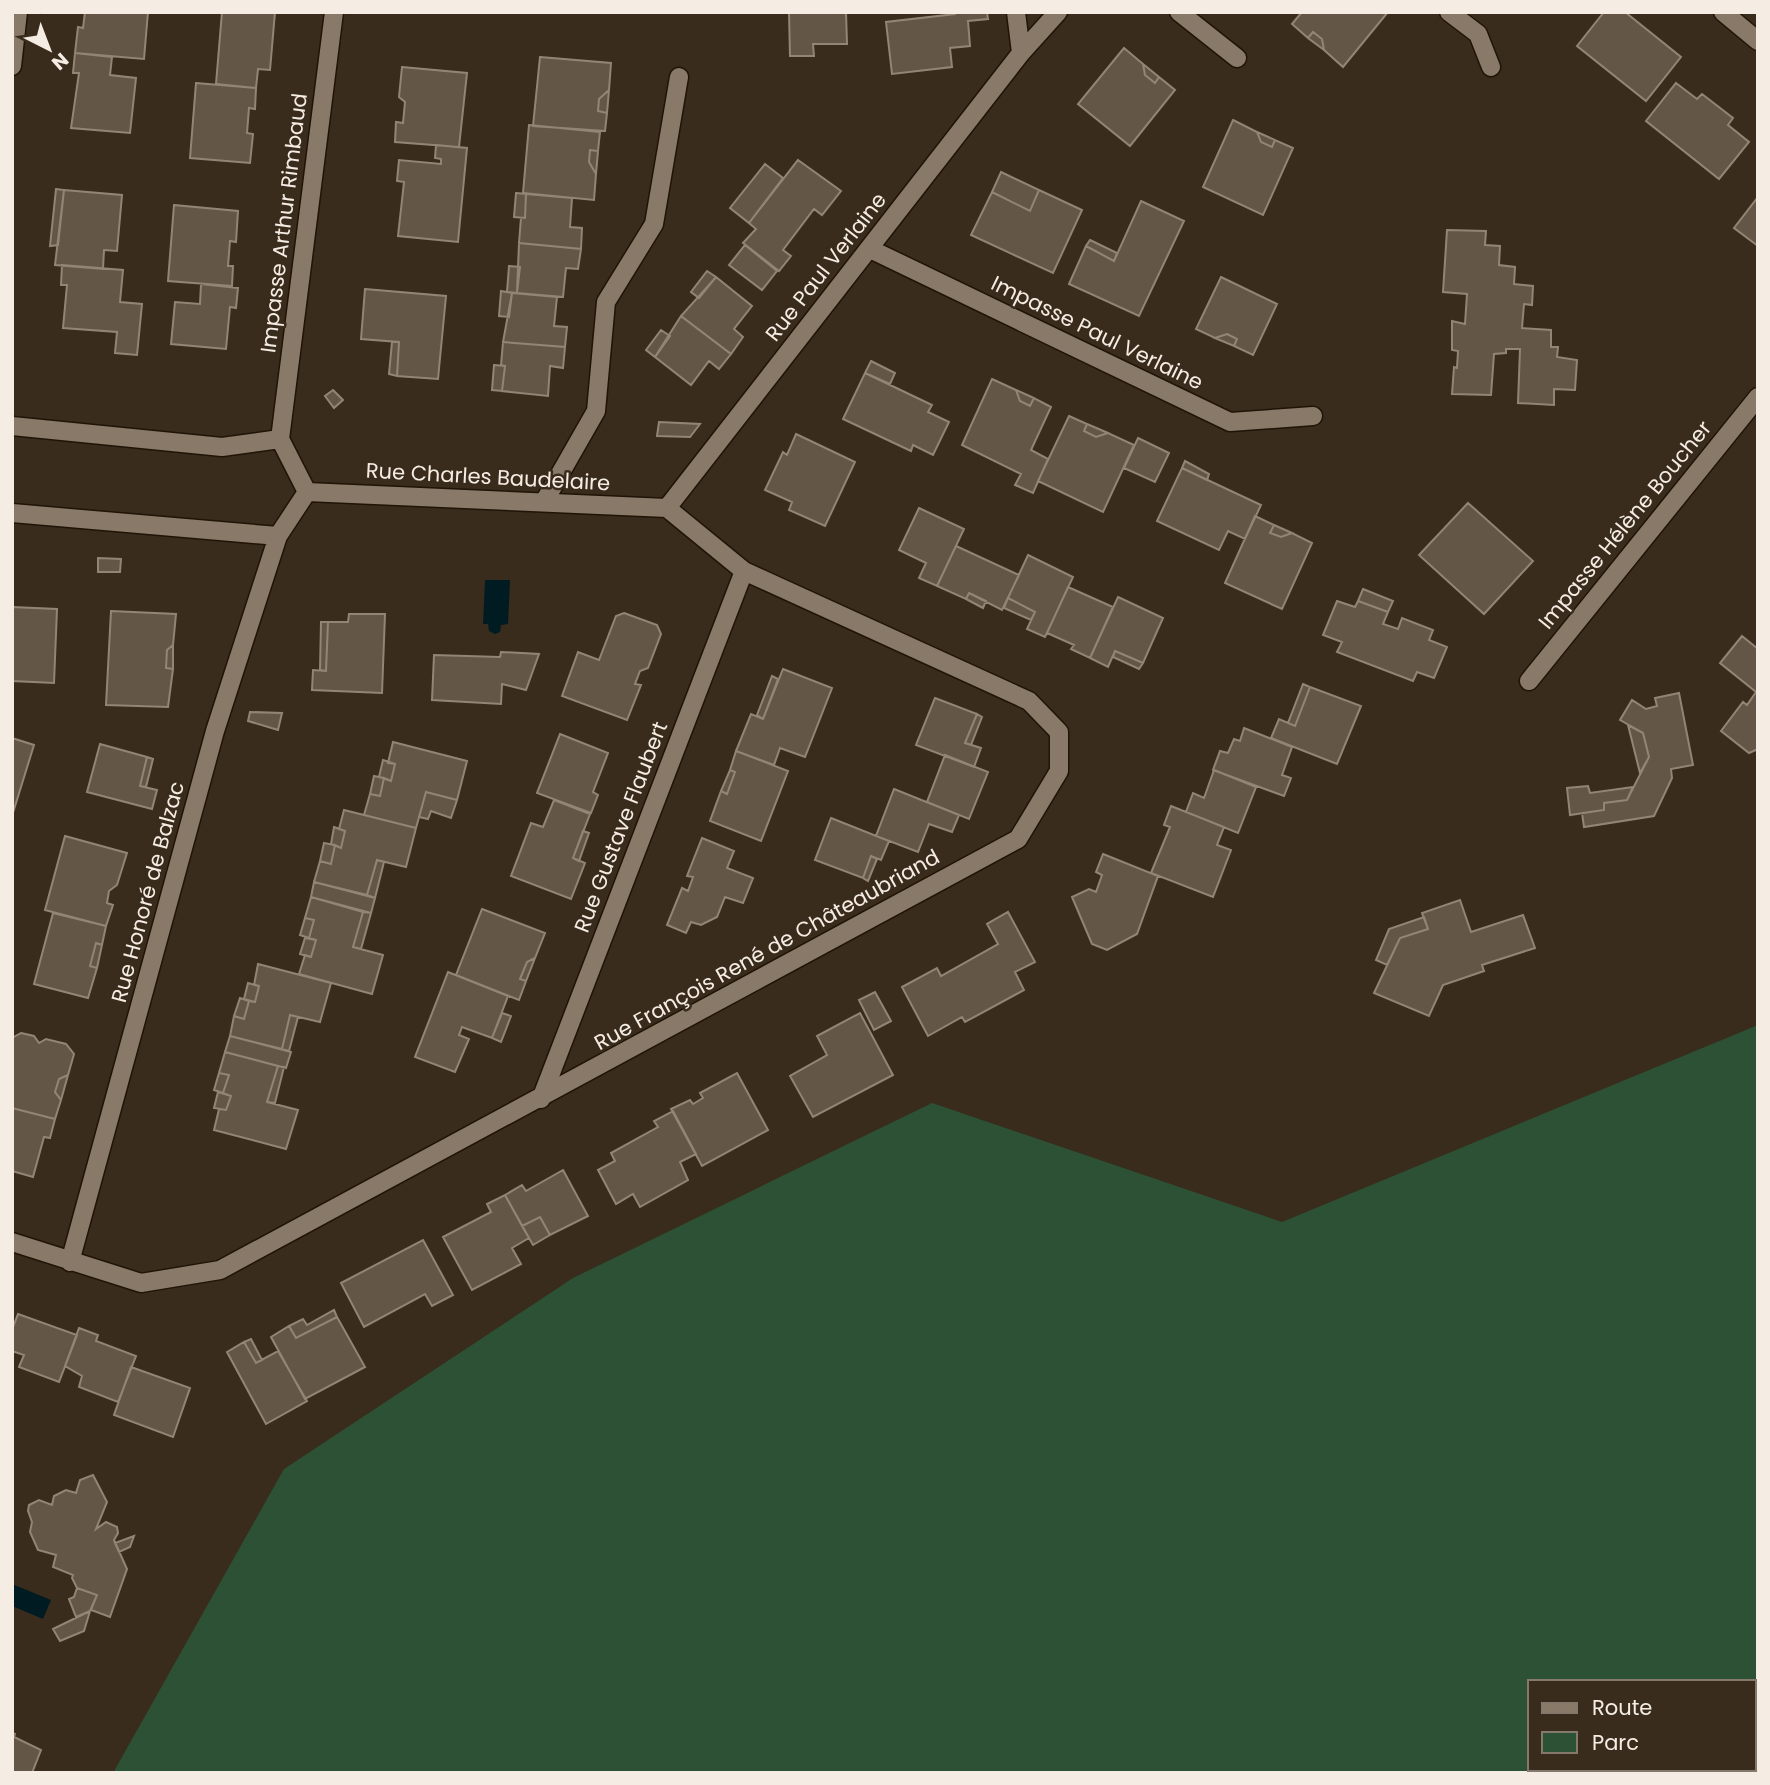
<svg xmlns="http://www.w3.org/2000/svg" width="1770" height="1785" font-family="Poppins,sans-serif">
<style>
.green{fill:#2c5134}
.water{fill:#001b21}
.building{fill:#645646;stroke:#948473;stroke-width:2}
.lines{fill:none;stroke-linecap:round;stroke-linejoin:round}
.lane-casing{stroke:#201406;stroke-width:21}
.street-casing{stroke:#201406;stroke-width:21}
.lane{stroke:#887968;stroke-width:18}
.street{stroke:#887968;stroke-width:18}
.labels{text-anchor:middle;stroke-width:5;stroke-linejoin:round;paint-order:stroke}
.street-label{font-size:21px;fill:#f5ece3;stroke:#392c1d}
</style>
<rect width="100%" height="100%" fill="#392c1d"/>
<path class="green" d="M1758,1025V1689L1754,1691V1682H1530V1769H1606L1599,1773H113L284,1469L573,1278L932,1103L1282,1222Z"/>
<path class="water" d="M485,580H510L508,624L501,625L500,632L495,634L489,631L488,624H483Z
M12,1584L51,1600L43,1619L12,1606Z"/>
<path class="building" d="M85,12H148L144,59L75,53L78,27L83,28Z
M222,12H275L270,70L258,69L256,88L216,84Z
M789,12H846L847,44H813L814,56H790Z
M955,12H987L988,19L968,21L970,46L950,48L952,67L892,74L886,22L955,14Z
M1302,12H1388L1343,67L1324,50L1322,39L1313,32L1308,38L1292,24Z
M1604,12H1625L1681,57L1646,101L1577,46Z
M1313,32L1322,39L1324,50L1308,38Z
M1124,48L1143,64L1145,75L1155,83L1159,77L1175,90L1130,146L1078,104Z
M75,53L112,57L110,75L136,78L130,133L71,128L79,73H73Z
M540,57L611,63L609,90L599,99L598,111L607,113L605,131L533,126Z
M1143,64L1159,77L1155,83L1145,75Z
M402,67L467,73L459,147L395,142L396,122L403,123L405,102L399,97Z
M196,83L256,88L255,109L249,108L247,133L253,134L250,163L190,158Z
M1676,83L1697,99L1702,94L1733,118L1728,125L1749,142L1719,179L1646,121Z
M609,90L607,113L598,111L599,99Z
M1233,120L1257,132L1261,142L1272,147L1275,140L1293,148L1263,215L1203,187Z
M529,125L600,132L598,151L590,150L589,162L596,174L594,200L523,193Z
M1257,132L1275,140L1272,147L1261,142Z
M436,145L467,148L458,242L398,236L404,182L397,181L399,160L441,164V159L435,158Z
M590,150L598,151L596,174L589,162Z
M798,160L841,191L822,215L814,209L783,250L791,256L779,271L743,243L756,229L749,223Z
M765,164L783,178L749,223L730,208Z
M1001,172L1039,190L1030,211L992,192Z
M56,189L64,190L58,245L50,246Z
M64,190L122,195L117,251L104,250L103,269L55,265Z
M1039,190L1082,210L1053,273L971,235L992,192L1030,211Z
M516,193L526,194L525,218L514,217Z
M526,194L572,198L570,227L582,228L581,249L519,243L521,218H525Z
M1758,197V246L1734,228Z
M1141,201L1184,221L1139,316L1069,284L1086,246L1114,261Z
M174,205L238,211L236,242L230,241L228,266H233L232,286L168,281Z
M1447,230L1486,231L1485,245L1500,246L1499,265L1515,267L1514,284L1533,286L1532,305L1524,304L1522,328L1551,330V347H1558L1557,357L1577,360L1575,390L1554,389V405L1518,403L1520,349H1506V353L1494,354L1491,395L1452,394L1454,367L1457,368L1458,351L1452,350V321L1465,324L1467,294L1443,292Z
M1090,240L1117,253L1114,261L1086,246Z
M519,243L581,249L578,269L566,268L563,297L517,293Z
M745,245L777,271L762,290L729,265Z
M62,265L123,270L120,302L142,304L137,355L115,353L117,332L63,328L67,285H61Z
M509,266L520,267L517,293L507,292Z
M707,271L716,277L699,298L691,292Z
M716,277L752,306L734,329L743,337L731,354L681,316Z
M1221,277L1277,304L1253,355L1234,346L1237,339L1227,334L1215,338L1196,329Z
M201,284L238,288L236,308L230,307L226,349L171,344L175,302L200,304Z
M365,289L446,296L438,379L397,376L399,342L361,339Z
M501,291L512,293L509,317L499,316Z
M512,293L557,297L554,326L567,327L565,347L503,342Z
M681,316L731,354L719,369L709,361L691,385L655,357Z
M661,330L670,336L655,357L646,350Z
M1227,334L1237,339L1234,346L1215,338Z
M392,342H399L397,376L389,374Z
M503,342L565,347L563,368L550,366L548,396L502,391L505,366L501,365Z
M871,361L895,373L890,384L865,373Z
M494,365L505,366L502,391L492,390Z
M865,373L932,405L928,412L949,422L933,455L913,445L911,451L843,419Z
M992,379L1016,390L1020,401L1030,406L1034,398L1051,407L1031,450L1048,459L1033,493L1015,485L1021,474L962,445Z
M333,390L343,400L334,408L325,396Z
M1016,390L1034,398L1030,406L1020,401Z
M1069,416L1087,424L1084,431L1096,437L1108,433L1134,445L1103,512L1038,481Z
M659,422L700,424L690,437L657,436Z
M1087,424L1108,433L1096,437L1084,431Z
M796,434L855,462L825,526L789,510L792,502L765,490L783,452L787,455Z
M1138,438L1169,453L1155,482L1124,468Z
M1185,461L1209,474L1207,480L1182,468Z
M1182,468L1261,505L1245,539L1228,531L1219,550L1157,521Z
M1468,503L1533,561L1484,614L1419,555Z
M919,508L964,529L937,586L919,578L926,563L899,550Z
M1255,516L1274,525L1270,533L1281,537L1292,533L1312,543L1282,609L1225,583Z
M1274,525L1292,533L1281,537L1270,533Z
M956,546L1019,575L1002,610L969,593L966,599L937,586Z
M1028,555L1073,577L1045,637L1027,629L1035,612L1008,598Z
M98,558L121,559L120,572H98Z
M1068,587L1113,607L1090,658L1071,649L1074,645L1047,633Z
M1363,589L1393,601L1388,612L1358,601Z
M969,593L986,601L983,608L966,599Z
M1118,597L1163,618L1143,663L1115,651L1108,667L1090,658Z
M1008,598L1035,612L1031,620L1004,608Z
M1337,601L1355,607L1358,601L1388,612L1383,624L1398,629L1402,618L1433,630L1429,640L1447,647L1434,678L1417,672L1413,681L1337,652L1342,642L1323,635Z
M12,607L57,609L54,683L12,681Z
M111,611L176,614L173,645L167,650L166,668L173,669L168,707L106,705Z
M624,613L657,625L661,634L648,668L640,671L635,684L641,685L627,720L562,696L578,652L599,660L616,616Z
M349,614H385L382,693L312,690L313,670L326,671L328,622H348Z
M321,622H328L326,671L320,670Z
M1742,636L1758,649V749L1749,753L1721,731L1743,702L1747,705L1756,692L1720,663Z
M173,645V669L166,668L167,650Z
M1115,651L1143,663L1139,669L1113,657Z
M501,652L539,654L526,690L502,684L501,704L432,700L434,655L500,657Z
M783,669L832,688L805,757L780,748L774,765L736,751L751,714L763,719Z
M772,676L778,679L763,719L757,715Z
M1303,684L1310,687L1295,726L1288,723Z
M1310,687L1361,706L1337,764L1271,738L1279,719L1295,726Z
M1679,693L1693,765L1671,769L1672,778L1654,816L1584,827L1582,813L1604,810V803L1627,800L1649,757L1643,733L1620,720L1632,700L1646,709L1657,706L1655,698Z
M935,698L977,714L965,743L981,748L974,767L916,745Z
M250,712L282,713L278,730L248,721Z
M977,714L982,717L971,745L965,743Z
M1628,725L1643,733L1649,757L1640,773Z
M1244,728L1292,747L1282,775L1291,778L1284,796L1213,770L1220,751L1228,753L1234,739L1240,741Z
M560,734L608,753L593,792L598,795L591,813L537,793Z
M12,738L34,745L12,816Z
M393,742L467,761L457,800L426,792L416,828L364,815L370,794L380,796L384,778L391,781L395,764L388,763Z
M100,744L147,757L140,786L157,790L152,809L87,792Z
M736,751L788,771L761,841L710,821L721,791L727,794L735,772L730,770Z
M945,755L988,772L969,819L927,802Z
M147,757L153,759L146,787L140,786Z
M383,760L395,764L391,781L379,777Z
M730,770L735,772L727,794L721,791Z
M1214,770L1256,787L1238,833L1186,812L1193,793L1204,798Z
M374,776L384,778L380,796L370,794Z
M1588,786L1590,793L1633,787L1627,800L1604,803V810L1570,815L1567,788Z
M894,789L959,815L952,832L929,824L918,852L876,836Z
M426,792L457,800L451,818L431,811L428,819L419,817Z
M554,800L590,814L573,858L585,863L571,899L511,876L531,823L543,827Z
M1171,806L1224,827L1217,845L1231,850L1213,897L1151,873L1170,827L1164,825Z
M344,810L416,828L406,867L377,860L367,895L314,882L320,861L331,864L335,845L341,848L345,831L339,829Z
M831,818L889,841L881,860L871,856L863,878L815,860Z
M334,827L345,831L341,848L331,844Z
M583,831L589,833L579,861L573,858Z
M65,836L127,853L117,885L109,891L107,903L113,905L106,926L45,910Z
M702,838L734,851L727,868L753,878L743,903L725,897L717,917L701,925L691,922L686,933L667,925L682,888L688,891L693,877L687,876Z
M324,843L335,845L331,864L320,861Z
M1103,854L1158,876L1137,934L1107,950L1092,944L1072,897L1089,889L1096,892L1102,875L1096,872Z
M871,856L877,859L868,881L863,878Z
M377,860L384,862L375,898L367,895Z
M314,882L375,898L371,913L311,897Z
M311,897L363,912L353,947L383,955L372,994L299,974L305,955L311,957L316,940L309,938L314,920L305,918Z
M1460,900L1471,932L1523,915L1535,948L1482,965L1484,971L1443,985L1429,1016L1374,993L1400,938L1428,929L1422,913Z
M482,909L545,933L535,958L527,962L520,979L526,981L519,1000L456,975Z
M363,912L371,913L361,949L353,947Z
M1008,912L1035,962L1015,972L1024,990L965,1022L962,1017L928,1036L902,987L937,968L941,976L998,944L987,924Z
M53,913L106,926L102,945L96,943L90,966L97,968L88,998L34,984Z
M1424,917L1428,929L1400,938L1387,965L1376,960L1389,929Z
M305,918L314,920L309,938L300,935Z
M305,938L316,940L311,957L300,954Z
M96,943L102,945L97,968L90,966Z
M535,958L526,981L520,979L527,962Z
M258,964L331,983L320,1022L290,1015L282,1049L230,1036L234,1016L244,1019L249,1001L255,1002L259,986L254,985Z
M448,972L508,996L492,1038L462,1027L459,1035L469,1039L455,1072L415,1057Z
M248,983L259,986L255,1002L244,999Z
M875,992L891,1021L874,1030L859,1000Z
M240,998L249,1001L244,1019L234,1016Z
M502,1013L511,1016L501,1042L492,1038Z
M860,1013L893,1075L813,1117L790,1076L827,1055L817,1036Z
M290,1015L298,1017L289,1051L282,1049Z
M21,1033L34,1036L39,1043L46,1039L66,1044L74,1054L68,1075L59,1079L55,1092L61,1100L55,1119L12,1108V1038Z
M230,1036L291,1052L286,1068L225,1052Z
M225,1052L278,1066L267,1102L298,1110L286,1149L214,1130L219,1109L226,1110L231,1096L223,1093L229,1075L219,1073Z
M278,1066L284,1067L275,1103L267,1102Z
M219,1073L229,1075L223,1093L214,1090Z
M737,1073L768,1130L702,1166L671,1109L690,1100L693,1104L703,1098L700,1093Z
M68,1075L61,1100L55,1092L59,1079Z
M218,1092L231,1096L226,1110L214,1108Z
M12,1108L55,1119L50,1138L44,1137L33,1177L12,1171Z
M673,1111L696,1154L680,1162L688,1180L640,1207L633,1194L616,1204L598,1170L615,1161L611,1153L658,1127L654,1121Z
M563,1170L588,1216L550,1235L540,1217L522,1226L505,1195L522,1185L526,1191Z
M505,1195L529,1238L512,1248L521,1264L472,1290L443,1237L491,1212L487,1204Z
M540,1217L550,1235L533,1245L522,1226Z
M423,1240L453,1295L432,1306L425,1294L364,1327L341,1283Z
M334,1310L337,1317L296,1338L289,1326L303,1319L307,1325Z
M18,1314L77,1335L59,1382L19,1367L24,1355L12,1351V1330Z
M337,1317L365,1367L305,1399L271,1337L289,1326L296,1338Z
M79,1328L98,1335L96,1341L136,1356L118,1402L79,1387L82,1376L65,1366Z
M251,1339L262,1360L256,1363L244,1342Z
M244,1342L256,1363L278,1351L307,1401L266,1424L227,1352Z
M131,1367L190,1388L173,1437L114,1415Z
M93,1475L107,1502L96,1529L106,1522L117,1527L118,1533L114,1540L127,1569L110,1617L91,1610L97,1595L77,1588L72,1578L73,1575L53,1567L56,1555L38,1550L30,1532L32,1522L28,1511L29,1505L39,1500L52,1505L54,1496L66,1490L76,1493L80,1480Z
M134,1536L130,1547L119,1552L115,1543Z
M77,1588L97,1595L90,1611L76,1617L69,1599L74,1597Z
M90,1611L84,1631L60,1641L53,1629Z
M12,1733L15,1734L14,1737L41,1750L32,1773H12Z
M1685,1769H1741L1736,1773H1687Z"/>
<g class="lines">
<defs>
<path id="lane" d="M1179,12L1237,58
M1449,12L1478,34L1491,67"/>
<path id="street" d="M1723,12L1758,41
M1021,53L1058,12
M12,66L18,12
M870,249L1230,422L1313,416
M12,426L222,447L280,439L307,492L278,536L12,513
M280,439L334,12
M307,492L667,508
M544,502L596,411L606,302L654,224L679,77
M667,508L1021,53L1016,12
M1529,681L1758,397
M541,1099L744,571
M12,1242L141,1283L220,1270L1018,839L1059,771V732L1029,701L744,571L667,508
M70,1262L215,731L278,536"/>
</defs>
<use href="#lane" class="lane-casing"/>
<use href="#street" class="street-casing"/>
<use href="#lane" class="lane"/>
<use href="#street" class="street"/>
</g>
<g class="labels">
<g class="street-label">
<text transform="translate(284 223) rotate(-83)" y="7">Impasse Arthur Rimbaud</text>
<text transform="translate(826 267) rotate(-52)" y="7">Rue Paul Verlaine</text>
<text transform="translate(1097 333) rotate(26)" y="7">Impasse Paul Verlaine</text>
<text transform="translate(488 477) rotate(3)" y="7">Rue Charles Baudelaire</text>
<text transform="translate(1625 525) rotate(-51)" y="7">Impasse Hélène Boucher</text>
<text transform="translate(621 827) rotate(-69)" y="7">Rue Gustave Flaubert</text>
<text transform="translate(148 892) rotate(-75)" y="7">Rue Honoré de Balzac</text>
<text transform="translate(767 950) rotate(-29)" y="7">Rue François René de Châteaubriand</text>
</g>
</g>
<rect width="1770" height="1785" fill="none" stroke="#f5ece3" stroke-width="28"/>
<rect x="1528" y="1680" width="228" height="91" fill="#392c1d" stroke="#84796c" stroke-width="2"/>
<rect x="1542" y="1703" width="35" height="10" fill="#887968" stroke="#84796c" stroke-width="2"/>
<text x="1592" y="1715" font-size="21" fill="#f5ece3">Route</text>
<rect x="1542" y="1732" width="35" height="21" fill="#2c5134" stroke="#84796c" stroke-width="2"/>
<text x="1592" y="1750" font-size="21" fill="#f5ece3">Parc</text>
<g transform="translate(49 49) rotate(138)" stroke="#392c1d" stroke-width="5" paint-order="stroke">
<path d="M0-5L12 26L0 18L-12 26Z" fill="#f5ece3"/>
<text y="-10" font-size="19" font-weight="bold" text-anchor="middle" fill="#f5ece3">N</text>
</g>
</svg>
